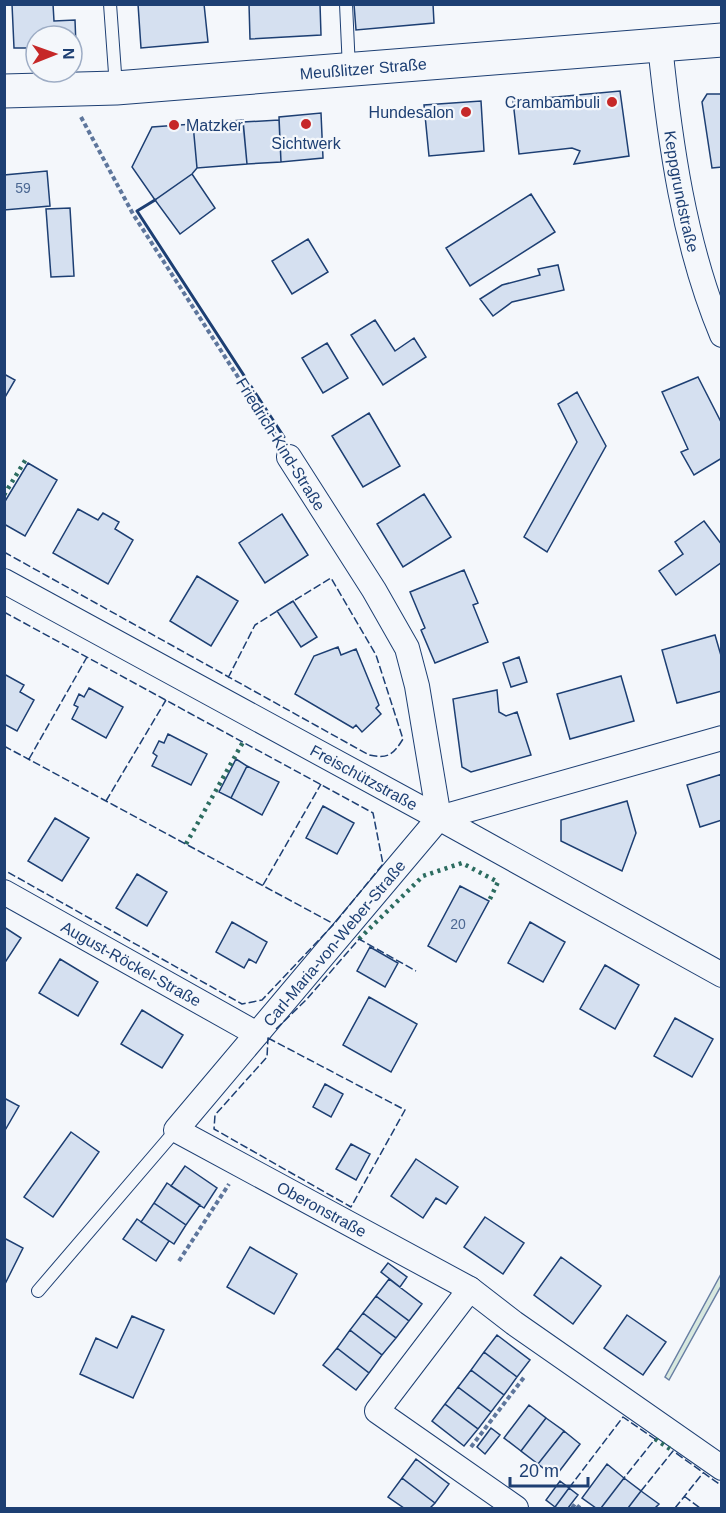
<svg xmlns="http://www.w3.org/2000/svg" width="726" height="1513" font-family="Arial,sans-serif">
<style>
.green{fill:#d7e8df;stroke:#687fa3;stroke-width:1.5}
.building{fill:#d5e0f0;stroke:#1d3f73;stroke-width:1.5}
.lines{fill:none;stroke-linecap:round;stroke-linejoin:round}
.lane-casing{stroke:#1d3f73;stroke-width:14}
.street-casing{stroke:#1d3f73;stroke-width:26}
.secondary-casing{stroke:#1d3f73;stroke-width:35}
.path{stroke:#5e769c;stroke-width:4;stroke-dasharray:4.5 3;stroke-linecap:butt}
.lane{stroke:#f4f7fb;stroke-width:12}
.street{stroke:#f4f7fb;stroke-width:24}
.secondary{stroke:#f4f7fb;stroke-width:33}
.hedge{stroke:#2c6c60;stroke-width:4.5;stroke-dasharray:3 4.5;stroke-linecap:butt}
.fence{stroke:#1d3f73;stroke-width:1.5;stroke-dasharray:8 3;stroke-linecap:butt}
.wall{stroke:#1d3f73;stroke-width:3}
.poi-dot{fill:#c62828;stroke:#f4f7fb;stroke-width:2}
.labels{text-anchor:middle;stroke-width:4.5;stroke-linejoin:round;paint-order:stroke}
.number-label{font-size:14px;fill:#4b6792}
.street-label{font-size:16px;fill:#1d3f73;stroke:#f4f7fb}
.poi-label{font-size:16px;fill:#1d3f73;stroke:#f4f7fb;text-anchor:end}
</style>
<rect width="100%" height="100%" fill="#f4f7fb"/>
<path class="green" d="M721,1274V1286L669,1380L665,1377Z"/>
<path class="building" d="M12,4H53L54,21L75,20L76,46H72V36H36V48H14Z
M138,4H204L208,42L141,48Z
M249,4H320L321,35L250,39Z
M354,4H433L434,23L356,30Z
M620,91L629,156L574,164L580,151L572,148L519,154L513,101Z
M707,94H722V167L712,168L702,102Z
M481,101L484,151L429,156L424,105Z
M321,113L323,158L281,162L279,117Z
M243,120L247,164L197,168L193,124Z
M279,120L281,162L247,164L243,122Z
M193,124L197,168L192,174L155,200L132,167L152,127Z
M47,171L50,206L4,210V175Z
M192,174L215,208L180,234L155,200Z
M531,194L555,232L470,286L446,248Z
M70,208L74,276L51,277L46,209Z
M308,239L328,272L292,294L272,261Z
M558,265L564,290L512,302L493,316L480,299L502,285L540,275L538,269Z
M375,320L395,351L414,338L426,357L383,385L351,335Z
M327,343L348,378L323,393L302,358Z
M4,374L15,380L4,399Z
M698,377L722,424V458L694,475L681,452L688,449L662,392Z
M577,392L606,446L547,552L524,537L577,442L558,404Z
M369,413L400,466L363,487L332,436Z
M28,463L57,480L25,536L4,524V503Z
M424,494L451,537L403,567L377,524Z
M78,509L98,520L103,513L119,522L115,529L133,540L108,584L53,553Z
M282,514L308,555L265,583L239,543Z
M704,521L722,545V562L676,595L659,571L683,554L675,542Z
M464,570L478,603L473,605L488,642L435,663L421,630L425,628L410,592Z
M197,576L238,601L211,646L170,621Z
M293,601L317,637L301,647L277,611Z
M715,635L722,659V691L677,703L662,650Z
M338,647L341,655L356,649L379,705L376,708L381,714L362,732L356,725L353,728L295,694L314,656Z
M519,657L527,682L511,687L503,663Z
M4,674L24,685L20,692L34,700L17,731L4,724Z
M621,676L634,721L570,739L557,694Z
M89,688L123,707L106,738L72,719L78,707L74,705L79,694L84,697Z
M497,690L499,712L506,716L517,712L531,755L471,772L462,767L453,699Z
M168,734L207,754L191,785L152,766L157,756L153,753L159,741L164,743Z
M236,759L247,766L231,798L219,792Z
M247,766L279,782L262,815L231,798Z
M722,774V820L700,827L687,785Z
M627,801L636,833L622,871L561,841V820Z
M323,806L354,823L337,854L306,838Z
M55,818L89,838L62,881L28,861Z
M137,874L167,892L147,926L116,908Z
M460,886L489,901L456,962L428,946Z
M232,922L267,942L256,963L249,959L244,968L216,952Z
M530,922L565,942L543,982L508,963Z
M4,927L21,938L4,964Z
M370,947L398,963L385,987L357,971Z
M60,959L98,982L78,1016L39,993Z
M605,965L639,985L615,1029L580,1009Z
M369,997L417,1024L391,1072L343,1045Z
M142,1010L183,1035L162,1068L121,1044Z
M675,1018L713,1039L692,1077L654,1056Z
M325,1084L343,1094L331,1117L313,1107Z
M4,1098L19,1106L4,1132Z
M71,1132L99,1152L53,1217L24,1197Z
M351,1144L370,1154L356,1180L336,1169Z
M416,1159L458,1187L446,1204L436,1198L423,1218L391,1196Z
M185,1166L217,1188L204,1208L171,1186Z
M167,1183L200,1205L186,1225L154,1203Z
M154,1203L186,1225L174,1244L141,1222Z
M485,1217L524,1243L503,1274L464,1247Z
M137,1219L169,1241L156,1261L123,1239Z
M4,1238L23,1248L4,1286Z
M250,1247L297,1274L274,1314L227,1287Z
M561,1257L601,1286L573,1324L534,1295Z
M388,1263L407,1277L400,1287L381,1272Z
M389,1279L422,1304L409,1321L376,1296Z
M376,1296L409,1321L396,1338L363,1313Z
M363,1313L396,1338L382,1355L350,1330Z
M627,1315L666,1342L643,1375L604,1348Z
M132,1316L164,1330L133,1398L80,1374L96,1338L117,1348Z
M350,1330L382,1355L369,1373L337,1348Z
M497,1335L530,1360L517,1377L484,1352Z
M337,1348L369,1373L356,1390L323,1365Z
M484,1352L517,1377L504,1395L471,1370Z
M471,1370L504,1395L491,1412L458,1387Z
M458,1387L491,1412L478,1429L445,1404Z
M445,1404L478,1429L464,1446L432,1421Z
M529,1405L546,1418L521,1451L504,1438Z
M546,1418L564,1431L538,1464L521,1451Z
M491,1428L500,1435L485,1454L477,1447Z
M564,1431L580,1444L555,1477L538,1464Z
M416,1459L449,1484L435,1503L402,1478Z
M607,1464L624,1478L601,1508H596L582,1498Z
M402,1478L435,1503L430,1508H404L388,1497Z
M624,1478L641,1491L628,1508H601Z
M560,1481L569,1488L555,1507L546,1500Z
M569,1488L578,1495L568,1508H557L555,1507Z
M641,1491L659,1504L655,1508H628Z"/>
<g class="lines">
<defs>
<path id="lane" d="M110,4L116,87
M346,4L349,69
M38,1291L176,1130"/>
<g id="street">
<path id="s1" d="M660,45C670,143 684,244 722,335"/>
<path d="M289,457L374,590L407,648L417,686L439,818"/>
<path id="s2" d="M4,581L439,818L722,975"/>
<path id="s3" d="M722,738L439,818L176,1130L470,1289L514,1323L722,1468"/>
<path id="s4" d="M4,892L257,1034"/>
<path d="M470,1289L377,1411L516,1508"/>
</g>
<g id="secondary">
<path id="s5" d="M4,91L116,88L722,40"/>
</g>
</defs>
<use href="#lane" class="lane-casing"/>
<use href="#street" class="street-casing"/>
<use href="#secondary" class="secondary-casing"/>
<path class="path" d="M81,117L133,214L276,436
M179,1261L229,1184
M471,1447L525,1376
M572,1508L575,1504L580,1508"/>
<use href="#lane" class="lane"/>
<use href="#street" class="street"/>
<use href="#secondary" class="secondary"/>
<path class="hedge" d="M4,495L26,459
M186,844L243,742
M359,939L423,876L462,863L498,882L489,901
M655,1439L673,1451"/>
<path class="fence" d="M4,552L369,755C388,759 393,755 403,739L376,655L331,578L290,603
M4,612L373,813L383,864L334,924L262,1000L242,1004L4,870
M228,678L255,625L279,610
M4,746L334,924
M29,759L87,657
M106,801L166,700
M263,885L321,784
M276,1029L307,999L359,939L416,971
M268,1038L405,1110L351,1207L214,1129L215,1115L267,1057Z
M569,1488L623,1417L655,1439L624,1478
M641,1491L673,1451L722,1486
M684,1496L700,1508
M675,1508L703,1473"/>
<path class="wall" d="M155,200L137,211L284,437"/>
</g>
<g class="poi-dot">
<circle cx="612" cy="102" r="6"/>
<circle cx="466" cy="112" r="6"/>
<circle cx="306" cy="124" r="6"/>
<circle cx="174" cy="125" r="6"/>
</g>
<g class="labels">
<g class="number-label">
<text x="23" y="193">59</text>
<text x="458" y="929">20</text>
</g>
<g class="street-label">
<text dy="6" stroke="none"><textPath href="#s5" startOffset="360">Meußlitzer Straße</textPath></text>
<text dy="6" stroke="none"><textPath href="#s1" startOffset="148">Keppgrundstraße</textPath></text>
<text transform="translate(281 444) rotate(58)" y="6">Friedrich-Kind-Straße</text>
<text dy="6" stroke="none"><textPath href="#s2" startOffset="410">Freischützstraße</textPath></text>
<text transform="translate(334 943) rotate(-50)" y="6">Carl-Maria-von-Weber-Straße</text>
<text dy="6" stroke="none"><textPath href="#s4" startOffset="146">August-Röckel-Straße</textPath></text>
<text dy="6" stroke="none"><textPath href="#s3" startOffset="868">Oberonstraße</textPath></text>
</g>
<g class="poi-label">
<text x="600" y="108">Crambambuli</text>
<text x="454" y="118">Hundesalon</text>
<text x="186" y="131" text-anchor="start">Matzker</text>
<text x="306" y="149" text-anchor="middle">Sichtwerk</text>
</g>
</g>
<rect width="726" height="1513" fill="none" stroke="#1d3f73" stroke-width="12"/>
<g transform="translate(54 54) rotate(89)"><circle r="28" fill="#f4f7fb" stroke="#9eadc5" stroke-width="1.5"/>
<path d="M0-4.5L10 22L0 15L-10 22Z" fill="#c62828"/>
<text y="-9" font-size="16" font-weight="bold" text-anchor="middle" fill="#1d3f73">N</text>
</g>
<path d="M510 1477v9h78v-9" fill="none" stroke="#1d3f73" stroke-width="3"/>
<text x="519" y="1477" font-size="18" fill="#1d3f73" stroke="#f4f7fb" stroke-width="4.5" paint-order="stroke">20 m</text>
</svg>
